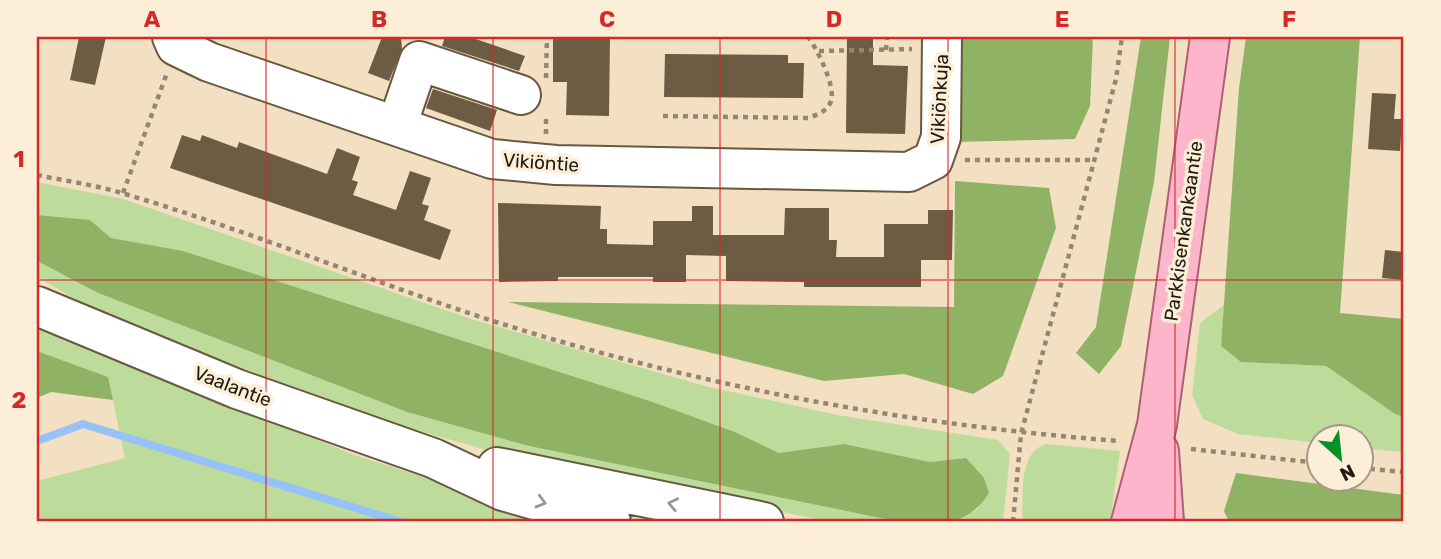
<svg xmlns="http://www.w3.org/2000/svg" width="1441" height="559" font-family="Rubik,sans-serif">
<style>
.green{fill:#bddb9b}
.forest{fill:#90b264}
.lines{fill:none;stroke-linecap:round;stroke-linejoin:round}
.stream{stroke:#96c2f7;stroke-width:8}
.building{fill:#6c5c43}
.minor-casing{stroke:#68583f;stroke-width:42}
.major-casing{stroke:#ae5f72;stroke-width:42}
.path{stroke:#948772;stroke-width:4.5;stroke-dasharray:5 5;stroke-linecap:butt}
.minor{stroke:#fff;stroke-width:38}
.major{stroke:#fcb5ca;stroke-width:38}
.oneway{stroke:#9b9893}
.grid{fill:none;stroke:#d62828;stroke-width:2;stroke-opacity:0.55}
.labels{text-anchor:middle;stroke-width:7;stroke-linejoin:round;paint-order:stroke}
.street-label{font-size:19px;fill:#211a10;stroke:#fdeed7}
.neatline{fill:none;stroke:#d62828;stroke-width:2.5}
.grid-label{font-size:23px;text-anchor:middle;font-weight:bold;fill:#d62828}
</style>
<rect width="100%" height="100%" fill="#f3e0c3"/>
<path class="green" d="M37,182L123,199L474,320L705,386L837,415L998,440L1010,454L1003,522H957L979,508L966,458L930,462L844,444L779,453L735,432L650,401L183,252L111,238L89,220L37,215Z
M37,261L98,293L407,412L529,446L900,522H832L530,462L409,428L255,373L89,307L37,277Z
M1224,305L1221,346L1242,362L1326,366L1395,414L1404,417V452L1361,448L1360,436H1318V443L1238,434L1203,419L1192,395L1200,323Z
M37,327L357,456L570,522H51L39,518L37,481L125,458L108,377L37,351Z
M1046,444L1120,451L1110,522H1022C1024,496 1017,453 1046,444Z"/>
<path class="forest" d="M955,37H1093L1090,106L1075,139L955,142Z
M1141,37H1170L1154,182L1121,346L1099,374L1076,353L1096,327Z
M1246,37H1360L1340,313L1404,319V417L1395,414L1326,366L1241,362L1221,346L1239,88Z
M955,181L1049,188L1056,228L1003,376L973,394L904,374L824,381L508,302L954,307Z
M37,215L90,220L111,238L183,251L650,401L735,432L779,453L844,444L930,462L966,458L984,478L989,493C965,530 939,522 900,522L529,446L407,412L98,293L37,261Z
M37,351L108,377L113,400L51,392L37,398Z
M1236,473L1404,495V522H1229L1224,511Z"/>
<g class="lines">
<path class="stream" d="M37,441L83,424L401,522"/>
</g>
<path class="building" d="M79,37H106L95,85L70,80Z
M382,37H401L402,49L389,81L368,73Z
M445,37H470L525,56L519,71L442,46Z
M553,37H610L609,116L566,115L567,82H553Z
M847,37H873V65L908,66L905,134L846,133Z
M665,54L788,55V63H804L803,98L664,97Z
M433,89L497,110L490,131L426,108Z
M1372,93L1396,94L1394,119H1402L1400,151L1368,149Z
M182,135L200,141L202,135L237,148L239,142L327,174L337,148L360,157L352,180L358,182L353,195L396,210L410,171L431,178L422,204L429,206L424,220L451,230L440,260L170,168Z
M498,203L601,206L600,229H607V244L653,245V221H692V206H713V235H784L785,208H829V240H837L836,257H884V224H928V210H953L952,260H921V287H804V282L726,281V256L686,255V282H653V277H558V281L499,282Z
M1385,250L1404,252V280L1382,278Z"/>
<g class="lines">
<defs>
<path id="minor" d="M172,37L176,46L209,62L492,159L556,165L909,172L933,160L941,137L942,37
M397,126L419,61L521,95
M37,306L237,389L433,458L503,491L611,522
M497,467L764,522"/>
<path id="major" d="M1159,451L1164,522
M1131,522L1157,425L1210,37"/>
</defs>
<use href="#minor" class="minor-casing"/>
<use href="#major" class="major-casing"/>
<path class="path" d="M886,50L887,37
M819,51L912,49
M546,78L547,37
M663,116L809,118C818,114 828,111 831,101C836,86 817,49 808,37
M546,134V115
M965,160H1094
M37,175C66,181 96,185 125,194C250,231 372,282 496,322C698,386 909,425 1119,441
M123,193L167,73
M1191,449L1318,463
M1360,468L1404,472
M1013,522L1021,434L1116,79L1122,37"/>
<use href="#minor" class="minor"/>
<use href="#major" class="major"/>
</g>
<defs><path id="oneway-chevron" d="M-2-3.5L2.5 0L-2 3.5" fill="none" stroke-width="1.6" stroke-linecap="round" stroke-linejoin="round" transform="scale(1.75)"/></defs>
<g class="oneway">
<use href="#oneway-chevron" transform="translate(541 502) rotate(16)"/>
<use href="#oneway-chevron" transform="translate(673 504) rotate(-168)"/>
</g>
<path class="grid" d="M266,37V522M493,37V522M720,37V522M948,37V522M1175,37V522M37,280H1404"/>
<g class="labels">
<g class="street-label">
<text transform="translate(939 99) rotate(-87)" y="7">Vikiönkuja</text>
<text transform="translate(541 162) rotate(4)" y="7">Vikiöntie</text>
<text transform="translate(1183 231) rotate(-82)" y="7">Parkkisenkankaantie</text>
<text transform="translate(233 386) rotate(21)" y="7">Vaalantie</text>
</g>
</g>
<rect width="1441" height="559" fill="none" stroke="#fdeed7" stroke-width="77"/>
<g transform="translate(1340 458) rotate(153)"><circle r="33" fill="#fdeed7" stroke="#a59987" stroke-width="2"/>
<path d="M0-5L12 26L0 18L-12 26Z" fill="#009227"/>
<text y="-10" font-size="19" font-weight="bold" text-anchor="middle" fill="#211a10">N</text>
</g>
<rect x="38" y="38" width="1364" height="482" class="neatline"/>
<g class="grid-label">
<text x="152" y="27">A</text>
<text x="379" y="27">B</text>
<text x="607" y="27">C</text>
<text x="834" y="27">D</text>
<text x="1062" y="27">E</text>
<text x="1289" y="27">F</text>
<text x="19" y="167">1</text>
<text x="19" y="408">2</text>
</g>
</svg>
